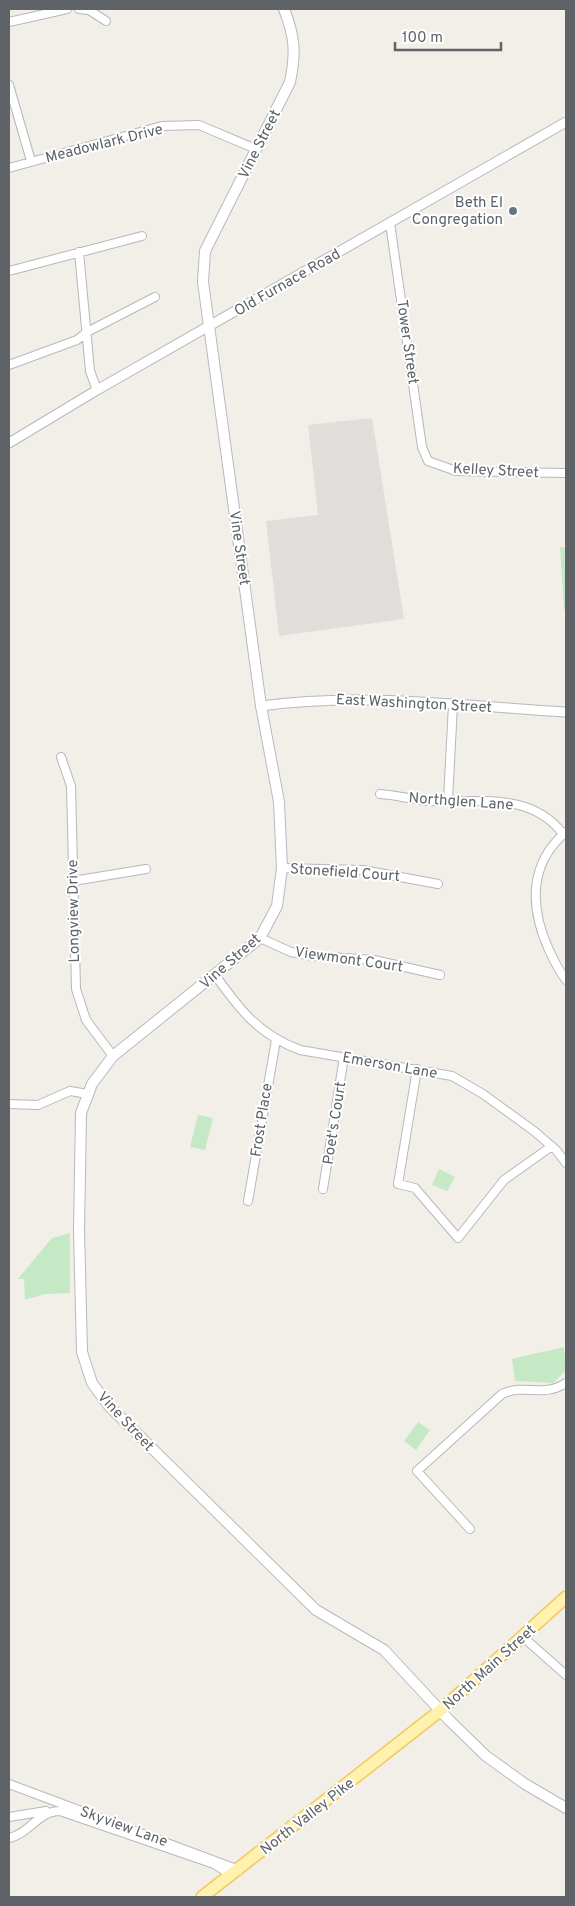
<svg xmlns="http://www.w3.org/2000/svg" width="575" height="1906" font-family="Overpass,sans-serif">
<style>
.industrial{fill:#e0deda}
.green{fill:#c5e8c5}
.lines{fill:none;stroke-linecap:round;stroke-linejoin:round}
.minor-casing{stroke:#b5b8bc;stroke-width:10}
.tertiary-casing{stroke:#b5b8bc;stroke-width:11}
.secondary-casing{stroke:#b6babf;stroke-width:12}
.primary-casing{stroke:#f2c960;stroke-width:14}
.minor{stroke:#fff;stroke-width:8}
.tertiary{stroke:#fff;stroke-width:9}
.secondary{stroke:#fff;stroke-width:10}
.primary{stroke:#fff2af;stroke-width:11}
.worship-dot{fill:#6b7280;stroke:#fff;stroke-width:2}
.labels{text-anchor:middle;stroke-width:4;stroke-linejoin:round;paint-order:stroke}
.street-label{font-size:15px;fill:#5f6368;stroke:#fff}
.worship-label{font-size:15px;fill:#5b616d;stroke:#fff;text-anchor:end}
</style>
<rect width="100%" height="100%" fill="#f1efe8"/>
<path class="industrial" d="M372,418L404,619L279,636L266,521L318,515L308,425Z"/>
<path class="green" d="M560,547L566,548V611L564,610Z
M198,1115L213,1118L205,1150L190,1147Z
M439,1169L455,1177L447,1191L432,1185Z
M70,1233V1293L45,1294L25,1300L24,1279H18L52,1238Z
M564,1347L566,1370L553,1383L515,1381L512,1359Z
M418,1422L430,1430L416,1450L404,1441Z"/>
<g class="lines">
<defs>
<path id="minor" d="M79,9L89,10L106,21
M9,22L67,9
M9,85L31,161
M9,168L162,126L199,125L256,149
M390,223L422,447L428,461L456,471L566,473
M79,252L90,371L97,390
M9,271L142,236
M9,365L77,340L87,332L155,297
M61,757L71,786L76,989L86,1020L113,1056
M380,794C397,795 413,800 430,801C476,803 531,791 563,834
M448,800L453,705
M566,832C528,864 530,908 549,950C554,961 559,971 566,980
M282,868L363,870L438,884
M73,881L146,869
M260,938L291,952L313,956L374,960L440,975
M215,975C240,1010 258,1034 300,1050L452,1076L483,1094L534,1131L556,1150L566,1163
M417,1069L398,1184L415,1188L458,1238L504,1180L552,1146
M9,1104L38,1105L70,1091L88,1094
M323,1189L344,1057
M248,1201L276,1040
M470,1529L417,1471L502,1394C526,1383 543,1398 566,1383
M523,1637L566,1675
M9,1784L239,1870
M9,1817L46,1811
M9,1838C29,1834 38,1811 60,1811L214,1864L232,1875"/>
<path id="tertiary" d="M9,443L97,390L566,122
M261,706C363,692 464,706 566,712"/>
<path id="secondary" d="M284,9C295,37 296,53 290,82L205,251L203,282L261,706L279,802L282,868L277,906L260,938L113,1056L92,1084L81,1113L79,1231L82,1352L92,1383L109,1406L316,1610L384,1650L449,1720L486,1756L525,1784L566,1808"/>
<path id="primary" d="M202,1897L441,1710L566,1597"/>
</defs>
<use href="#minor" class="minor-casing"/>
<use href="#tertiary" class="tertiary-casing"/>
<use href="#secondary" class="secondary-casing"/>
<use href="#primary" class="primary-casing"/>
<use href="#minor" class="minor"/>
<use href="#tertiary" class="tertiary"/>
<use href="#secondary" class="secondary"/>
<use href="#primary" class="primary"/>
</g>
<circle class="worship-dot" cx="513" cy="211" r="5"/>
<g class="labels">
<g class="street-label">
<text transform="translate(104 143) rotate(-14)" y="5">Meadowlark Drive</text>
<text transform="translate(259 144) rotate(-63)" y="5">Vine Street</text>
<text transform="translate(287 282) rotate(-30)" y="5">Old Furnace Road</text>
<text transform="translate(408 342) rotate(82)" y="5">Tower Street</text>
<text transform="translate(496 470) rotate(3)" y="5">Kelley Street</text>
<text transform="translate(240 548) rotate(82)" y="5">Vine Street</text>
<text transform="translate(414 703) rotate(3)" y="5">East Washington Street</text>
<text transform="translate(461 801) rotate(4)" y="5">Northglen Lane</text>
<text transform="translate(345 872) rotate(4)" y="5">Stonefield Court</text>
<text transform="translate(73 911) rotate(-91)" y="5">Longview Drive</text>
<text transform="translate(349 959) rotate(8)" y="5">Viewmont Court</text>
<text transform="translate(230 961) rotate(-41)" y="5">Vine Street</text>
<text transform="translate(390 1065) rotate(10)" y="5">Emerson Lane</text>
<text transform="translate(261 1120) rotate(-81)" y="5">Frost Place</text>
<text transform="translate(334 1123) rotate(-81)" y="5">Poet's Court</text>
<text transform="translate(126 1421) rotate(47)" y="5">Vine Street</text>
<text transform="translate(489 1667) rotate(-42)" y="5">North Main Street</text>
<text transform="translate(307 1816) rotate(-38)" y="5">North Valley Pike</text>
<text transform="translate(124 1826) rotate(20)" y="5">Skyview Lane</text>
</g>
<g class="worship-label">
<text x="503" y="207">Beth El<tspan x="503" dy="17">Congregation</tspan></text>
</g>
</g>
<rect width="575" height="1906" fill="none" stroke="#5f6368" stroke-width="20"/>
<path d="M395 42v8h106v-8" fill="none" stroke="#5f6368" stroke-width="2.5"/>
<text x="402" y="42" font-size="15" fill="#5f6368" stroke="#ffffff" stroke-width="4" paint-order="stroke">100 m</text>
</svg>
